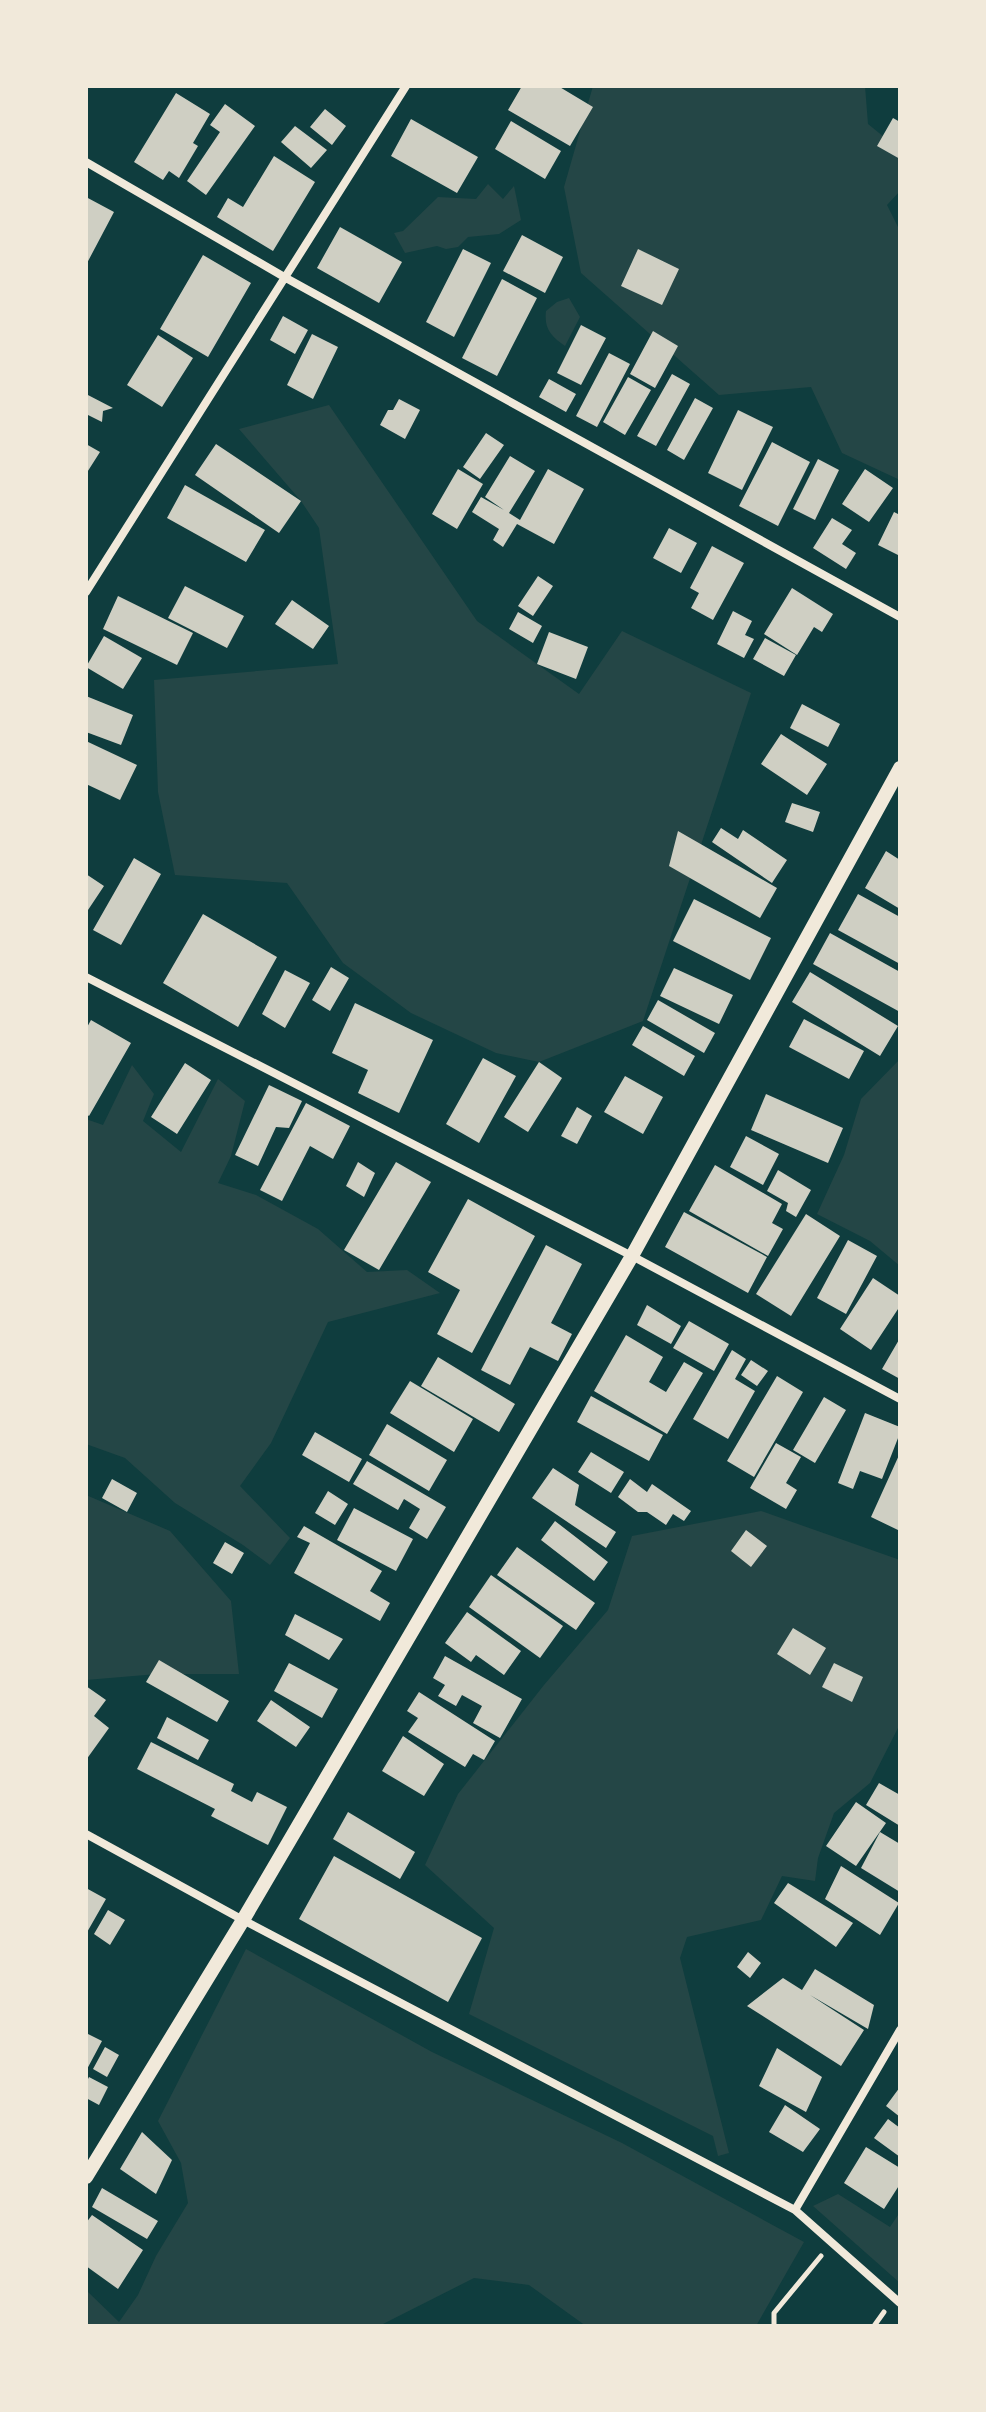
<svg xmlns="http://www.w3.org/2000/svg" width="986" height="2412" font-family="'Playfair Display',serif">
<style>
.green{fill:#244646}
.building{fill:#cfcfc3}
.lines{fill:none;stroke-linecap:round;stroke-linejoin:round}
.path{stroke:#f1e9da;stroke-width:5}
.minor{stroke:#f1e9da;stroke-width:8}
.tertiary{stroke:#f1e9da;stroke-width:14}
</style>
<rect width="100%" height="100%" fill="#0f3d3e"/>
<path class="green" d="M593,86H865L868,124L900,150V191L887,205L900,231V480L842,453L811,387L719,395L581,273L564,187Z
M488,184L503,199L514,186L521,220L499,234L468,237L458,247L446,249L437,246L405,253L394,233L403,231L438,197L476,199Z
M569,298L580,317L565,346C551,336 544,329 546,311L557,302Z
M329,405L477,621L579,694L622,631L751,693L643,1021L539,1062L496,1053L411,1013L343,963L287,883L175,875L158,792L154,680L338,664L319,528L301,501L239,429Z
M900,1059V1266L870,1241L817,1214L844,1155L861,1099Z
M132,1065L154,1094L143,1121L181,1152L218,1079L245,1101L231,1156L218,1183L256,1195L318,1229L367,1272L407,1270L440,1293L328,1322L271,1443L240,1486L290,1538L270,1565L243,1545L175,1503L125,1458L86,1444V1119L103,1125Z
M86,1495L170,1531L231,1601L239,1674H157L86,1680Z
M761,1511L900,1560V1724L870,1783L834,1813L818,1858L815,1881L782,1876L761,1920L687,1937L680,1958L729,2153L718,2156L713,2136L469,2014L494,1928L425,1865L458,1794L544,1685L608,1610L632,1536Z
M246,1949L432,2052L622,2143L804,2242L756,2326H586L529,2285L474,2278L379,2326H86V2290L119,2322L138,2295L156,2256L188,2203L181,2163L158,2121Z
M838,2194L890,2227L900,2212V2283L813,2206Z"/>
<path class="building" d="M522,86H558L593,107L570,146L508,110Z
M176,93L210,114L193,143L198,146L179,178L169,171L163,180L134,162Z
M225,104L255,126L206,195L187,181L220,132L210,125Z
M325,109L346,126L332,145L310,127Z
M893,118L900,122V159L877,146Z
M411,119L478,157L457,193L391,156Z
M511,121L561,151L545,179L495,149Z
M295,126L327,150L311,168L281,142Z
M274,156L315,182L273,251L217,217L228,198L243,207Z
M86,197L114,212L86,265Z
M340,227L402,262L379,303L317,268Z
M522,235L563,257L545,293L503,271Z
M463,249L491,263L454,337L426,322Z
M638,249L679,269L662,305L621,286Z
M203,255L251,283L208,357L160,329Z
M502,279L537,298L497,376L462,358Z
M283,316L308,330L295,354L270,340Z
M581,325L606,338L581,385L557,373Z
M653,331L678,346L655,388L630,374Z
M312,334L338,347L313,399L287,385Z
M158,335L193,358L162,407L127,385Z
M609,353L630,364L597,427L576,416Z
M672,374L690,384L656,446L637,436Z
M628,377L651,390L625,435L603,422Z
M549,379L576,394L566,412L539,397Z
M86,394L113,408L103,411L102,422L86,414Z
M695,398L713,408L684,460L667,450Z
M399,399L420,410L405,439L380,425L388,410H393Z
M738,410L773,427L742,490L708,473Z
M486,433L504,445L480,479L463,467Z
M772,442L810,462L778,526L739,506Z
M86,444L100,452L86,474Z
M216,444L301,501L279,533L195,475Z
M510,456L535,471L509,513L520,520L548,469L584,489L554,544L517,524L503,547L493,540L499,529L472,512L481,497L504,510L485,497Z
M818,459L839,470L815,520L793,509Z
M458,469L483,484L457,529L432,514Z
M865,469L893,488L869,522L842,504Z
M185,485L265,530L246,562L167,518Z
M894,512L900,515V556L878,545Z
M832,518L852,530L842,544L856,553L846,569L813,548Z
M669,528L697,543L681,573L653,558Z
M712,546L744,563L713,620L691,608L699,593L690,588Z
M538,576L553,586L533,616L518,606Z
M185,586L244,616L227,648L168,618Z
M792,588L833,614L822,632L814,627L797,655L764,634Z
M118,596L193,633L177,665L103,629Z
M292,600L329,626L313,649L275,624Z
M733,611L752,621L745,635L754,639L744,658L717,644Z
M518,612L542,626L533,643L509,629Z
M549,632L588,647L576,679L537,664Z
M104,636L142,658L123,689L86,667Z
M765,638L796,655L784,676L753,659Z
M86,696L133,715L121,745L86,732Z
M802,704L840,724L828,747L790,728Z
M781,734L827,764L807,795L761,764Z
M86,741L137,765L120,800L86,784Z
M792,803L820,812L813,832L785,822Z
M721,828L738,839L743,830L787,860L772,883L712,842Z
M678,831L777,888L760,918L669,866Z
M886,851L900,860V909L865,888Z
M134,858L161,874L121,945L93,930Z
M86,874L104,886L86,913Z
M858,894L900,917V964L838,930Z
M694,899L771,938L750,980L673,941Z
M203,914L277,957L238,1027L163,983Z
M830,933L900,972V1012L813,964Z
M331,967L349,978L330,1011L312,1000Z
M674,968L733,995L719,1024L660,996Z
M285,970L310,983L285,1028L262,1014Z
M810,972L898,1026L880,1056L792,1002Z
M658,1000L715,1033L704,1053L647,1020Z
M355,1003L433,1040L399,1113L358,1093L368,1070L332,1053Z
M804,1019L864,1051L849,1079L789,1047Z
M91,1020L131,1043L89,1116L86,1114V1029Z
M643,1026L695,1056L684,1076L632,1045Z
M483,1058L516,1076L479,1143L446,1124Z
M539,1062L562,1078L528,1132L504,1117Z
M185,1063L211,1080L177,1134L151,1117Z
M625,1076L663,1097L643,1134L604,1112Z
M269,1085L302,1101L289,1128L276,1127L258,1166L235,1155Z
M766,1094L843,1128L828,1163L751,1130Z
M306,1103L350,1126L333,1159L310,1146L282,1201L260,1190Z
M577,1107L592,1116L577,1144L561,1136Z
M746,1136L779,1154L763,1185L730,1167Z
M358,1162L375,1173L364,1197L346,1186Z
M396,1162L431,1182L379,1270L344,1250Z
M715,1165L782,1204L772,1223L783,1229L768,1256L689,1211Z
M778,1170L811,1190L796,1217L786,1211L788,1203L767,1191Z
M468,1199L535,1236L472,1353L437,1334L460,1290L428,1272Z
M684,1212L767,1257L748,1293L665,1247Z
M806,1214L840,1236L791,1316L756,1294Z
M848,1240L877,1256L846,1314L817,1298Z
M546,1245L582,1264L551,1323L572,1334L558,1361L530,1347L510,1385L481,1370Z
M873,1278L900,1296V1306L871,1350L840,1329Z
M647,1305L681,1326L671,1344L637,1325Z
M689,1321L729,1344L714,1371L673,1348Z
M626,1335L663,1357L649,1382L666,1392L684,1362L703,1373L667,1434L594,1391Z
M900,1338V1379L882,1369Z
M732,1350L746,1359L735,1379L755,1391L728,1439L693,1419Z
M438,1357L515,1404L499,1432L421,1386Z
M751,1360L768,1371L757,1386L741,1375Z
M777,1376L803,1392L754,1477L727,1461Z
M410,1381L473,1419L454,1452L390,1413Z
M591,1396L663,1435L649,1461L577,1422Z
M824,1397L846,1410L815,1463L793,1450Z
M865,1413L900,1427V1433L882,1479L860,1471L853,1489L838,1483Z
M387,1424L447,1460L429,1491L369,1455Z
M315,1432L362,1459L349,1482L302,1455Z
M776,1443L801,1457L786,1483L797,1490L786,1509L750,1488Z
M591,1452L624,1472L611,1493L578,1472Z
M900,1453V1526L898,1530L871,1517Z
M367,1461L446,1507L427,1539L409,1528L420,1509L404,1499L398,1510L353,1484Z
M553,1468L579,1485L575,1505L616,1532L606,1548L532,1498Z
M112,1479L137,1493L127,1512L102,1498Z
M630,1479L647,1492L652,1484L691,1511L684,1521L673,1514L666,1525L647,1512H638L618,1497Z
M328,1491L348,1504L335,1525L315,1513Z
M354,1508L413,1539L396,1571L337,1540Z
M555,1521L608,1562L594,1581L541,1540Z
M304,1526L382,1571L370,1591L390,1603L380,1621L294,1573L310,1543L297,1537Z
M746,1530L767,1546L751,1567L731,1551Z
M225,1542L244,1553L232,1574L213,1563Z
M517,1547L595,1603L576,1630L497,1575Z
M491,1575L563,1626L540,1658L469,1607Z
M467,1612L521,1651L504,1675L476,1655L471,1662L445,1643Z
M295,1614L343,1639L329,1660L285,1635Z
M793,1628L826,1648L810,1675L777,1654Z
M445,1656L522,1699L500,1738L473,1723L482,1706L462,1695L456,1706L438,1696L445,1685L433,1678Z
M159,1660L229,1701L217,1722L146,1682Z
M289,1663L338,1689L322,1718L274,1691Z
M834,1663L863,1677L852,1702L822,1687Z
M86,1686L106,1700L94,1716L109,1728L86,1760Z
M419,1692L495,1741L484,1760L473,1754L465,1767L408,1732L418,1718L407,1711Z
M271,1700L310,1727L296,1747L257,1721Z
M167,1717L209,1740L198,1760L157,1738Z
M403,1736L444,1764L424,1796L382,1771Z
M151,1742L234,1784L231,1791L252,1802L257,1792L287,1807L268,1845L211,1816L215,1809L137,1769Z
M879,1783L900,1795V1826L866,1805Z
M856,1802L886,1823L856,1866L826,1846Z
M348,1812L415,1852L400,1879L333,1839Z
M880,1832L900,1844V1892L861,1868Z
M334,1856L482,1938L448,2002L299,1919Z
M841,1866L899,1903L880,1935L825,1899Z
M788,1883L853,1923L836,1947L774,1903Z
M86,1888L106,1899L86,1934Z
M108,1910L125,1920L110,1945L94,1934Z
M748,1952L761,1963L750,1978L737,1967Z
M815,1969L874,2005L868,2029L810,1995L864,2030L841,2066L747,2006L783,1978L802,1990Z
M86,2033L102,2041L86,2071Z
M105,2047L119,2055L107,2077L93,2069Z
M777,2048L822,2077L806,2112L759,2086Z
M89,2077L108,2087L99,2105L86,2098V2083Z
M900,2087V2117L886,2106Z
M785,2105L820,2129L803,2152L769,2132Z
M888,2119L900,2128V2157L874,2138Z
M142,2132L172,2160L156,2194L120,2169Z
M866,2147L900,2168V2184L884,2209L844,2183Z
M102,2188L158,2221L147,2239L92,2207Z
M92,2215L143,2250L118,2289L86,2266V2223Z"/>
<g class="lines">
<path class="path" d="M774,2326V2313L821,2256
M874,2326L884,2312"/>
<path class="minor" d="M86,162L286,278L900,617
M86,592L406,86
M86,977L632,1256L900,1399
M86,1834L243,1920L795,2210L900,2303
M795,2210L900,2030"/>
<path class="tertiary" d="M86,2177L243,1920L632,1256L900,768"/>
</g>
<rect width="986" height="2412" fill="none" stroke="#f1e9da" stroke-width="176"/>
</svg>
